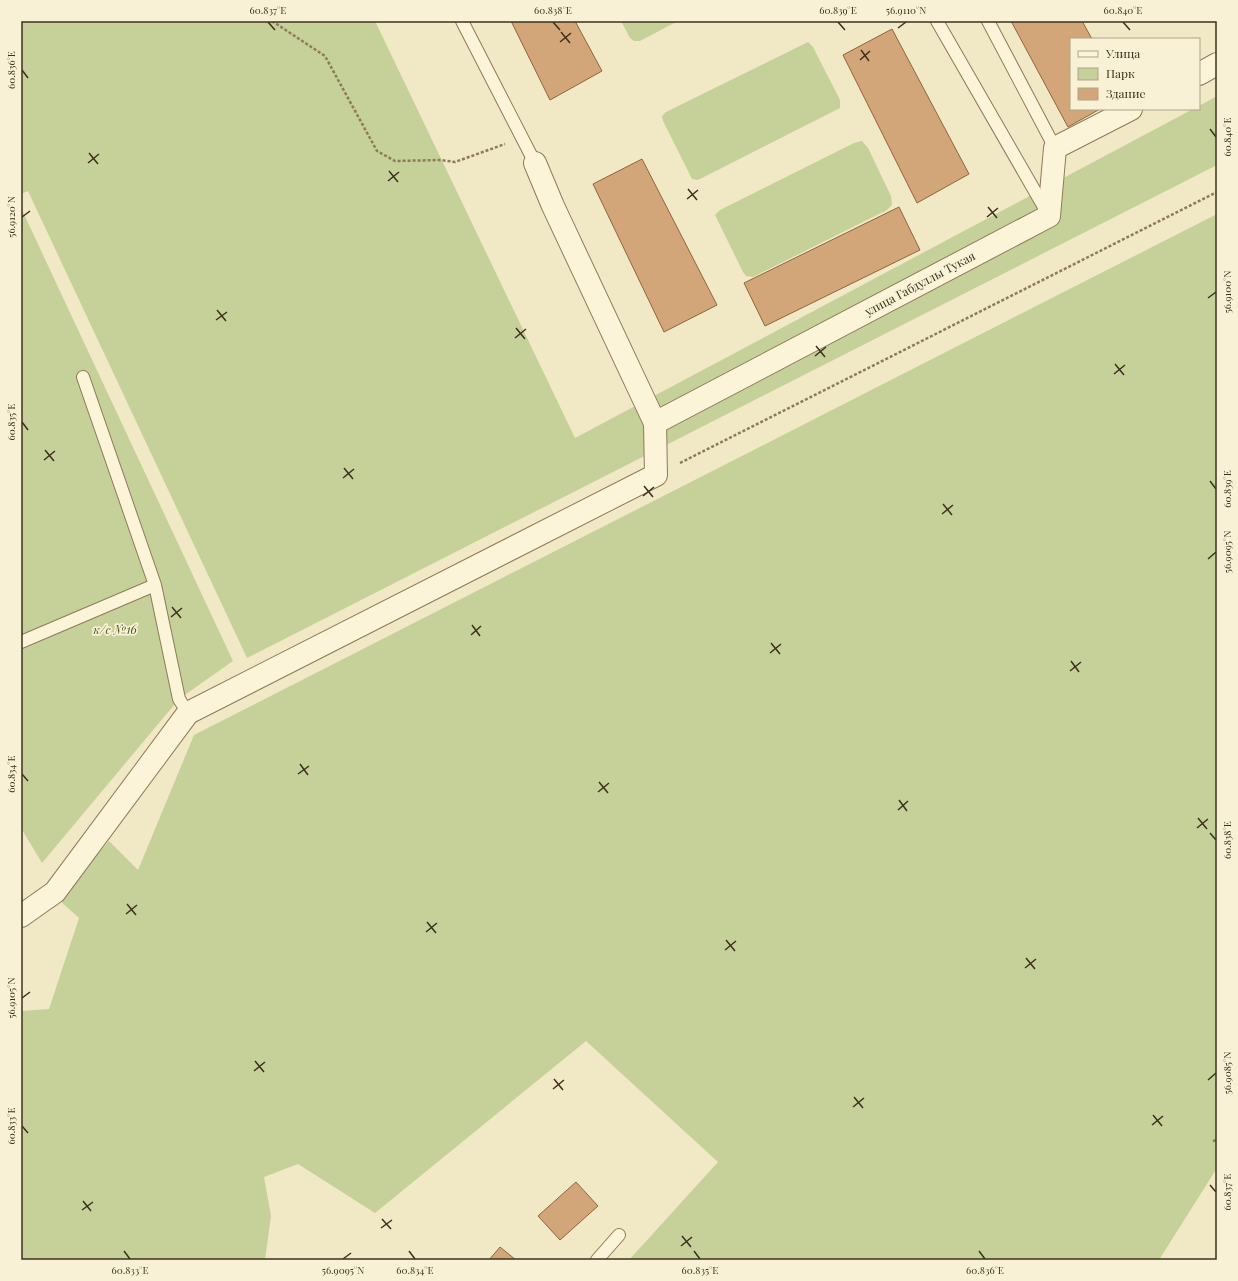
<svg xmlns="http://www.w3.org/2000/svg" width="1238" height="1281" font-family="'Playfair Display',serif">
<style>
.green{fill:#c5d198}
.building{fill:#d2a678;stroke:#8f653d}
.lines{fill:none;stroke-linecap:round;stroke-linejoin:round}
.lane-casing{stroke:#8e7a59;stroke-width:14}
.street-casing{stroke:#8e7a59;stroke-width:24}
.path{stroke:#8e7a59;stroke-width:2.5;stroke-dasharray:3 2;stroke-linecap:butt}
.lane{stroke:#fbf4d9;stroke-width:12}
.street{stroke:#fbf4d9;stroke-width:22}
.ticks{fill:none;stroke:#3d301e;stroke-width:1.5}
.labels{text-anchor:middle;stroke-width:3.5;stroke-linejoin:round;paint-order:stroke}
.street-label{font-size:12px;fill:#3d301e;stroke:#f8f1d5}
.park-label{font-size:12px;font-style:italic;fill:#485b23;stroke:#f8f1d5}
.neatline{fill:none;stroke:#3d301e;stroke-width:1.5}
.ticks-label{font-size:10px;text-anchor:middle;fill:#3d301e}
</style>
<rect width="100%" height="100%" fill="#f1e8c5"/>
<path class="green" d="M21,21H375L575,438L1193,109H1199V106L1217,96V165L247,658L28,191L21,194Z
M621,21H678L640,41H634L630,38Z
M808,42L813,47L840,100V108L698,180L692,179L663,121L662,116L666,112Z
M862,141L868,148L891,196L892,205L887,210L753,277L746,276L743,272L715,215L720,210L854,143Z
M22,210L233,661L179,699L42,863L21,828V211Z
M1217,214V1168L1159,1260H629L718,1162L586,1041L375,1213L298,1164L264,1177L271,1216L265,1260H21V1011L49,1009L79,918L59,900L109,841L138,870L194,735Z"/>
<path class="building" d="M511,21H575L602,71L550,100Z
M1011,21H1082L1092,39H1071V109H1100L1068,127Z
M892,29L969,174L917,203L843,55Z
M642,159L717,305L664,332L593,184Z
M899,207L920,250L765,326L744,283Z
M576,1182L598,1206L560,1240L538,1216Z
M500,1247L516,1260H489Z"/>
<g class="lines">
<defs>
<path id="lane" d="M462,21L535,163
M937,21L1048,214
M988,21L1055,148
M83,377L155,585
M21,642L155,585L179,699L188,713
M597,1260L619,1235"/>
<path id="street" d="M1199,74L1217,64
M655,423L1049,216L1055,148L1131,109
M21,916L55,892L188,713L656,475L655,423L553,206L535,163"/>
</defs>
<use href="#lane" class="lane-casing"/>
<use href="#street" class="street-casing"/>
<path class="path" d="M272,21L325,56L377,151L395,161L441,160L455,162L505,144
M680,463L1217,192
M1213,1141L1217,1140"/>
<use href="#lane" class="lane"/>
<use href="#street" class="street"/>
</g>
<path class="ticks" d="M268,22L275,30M553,22L560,30M838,22L845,30M1123,22L1130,30M898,28L906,22M561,32L570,43M560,42L571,33M861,50L869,61M860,60L870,51M22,70L28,78M1210,129L1216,137M89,153L98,164M88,163L99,154M389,171L398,182M388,181L399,172M688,189L697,200M687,199L698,190M988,207L997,218M22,217L30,211M987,217L998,208M1208,298L1216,292M217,310L226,321M216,320L227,312M516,328L525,339M515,338L526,329M816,346L825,357M815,356L826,347M1115,364L1124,375M1114,374L1125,365M22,422L28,430M45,450L54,461M44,460L55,451M344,468L353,479M343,478L354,469M1210,481L1216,489M644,486L653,497M643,496L654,487M943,504L952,515M942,514L953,505M1208,559L1216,552M172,607L181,618M171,617L182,608M472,625L480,636M471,635L481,626M771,643L780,654M770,653L781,644M1071,661L1079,672M1070,671L1081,662M300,764L308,775M22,774L28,781M298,774L309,766M599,782L608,793M598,792L609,783M899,800L907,811M898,810L908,801M1198,818L1207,829M1197,828L1208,819M1210,833L1216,840M127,904L136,915M126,914L137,905M427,922L436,933M426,932L437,923M726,940L735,951M725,950L736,941M1026,958L1035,969M1025,968L1036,959M22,998L30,992M255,1061L264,1072M254,1071L265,1062M554,1079L563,1090M1208,1080L1216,1073M553,1089L564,1080M854,1097L863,1108M853,1107L864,1098M1153,1115L1162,1126M1152,1125L1163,1116M22,1126L28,1133M1210,1185L1216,1192M83,1201L91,1211M82,1210L93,1202M382,1219L391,1229M381,1228L392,1220M682,1236L691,1247M681,1246L692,1237M124,1251L130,1259M409,1251L415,1259M694,1251L700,1259M979,1251L985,1259M343,1259L351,1253"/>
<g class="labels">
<g class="street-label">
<text transform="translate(920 284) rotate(-28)" y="4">улица Габдуллы Тукая</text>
</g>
<g class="park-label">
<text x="115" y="634">к/с №16</text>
</g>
</g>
<rect width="1238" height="1281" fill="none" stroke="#f8f1d5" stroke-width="44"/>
<rect x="1070" y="38" width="130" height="72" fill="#f8f1d5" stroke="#ada48c"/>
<rect x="1078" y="51" width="20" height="6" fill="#fbf4d9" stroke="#ada48c"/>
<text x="1106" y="58" font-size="12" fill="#3d301e">Улица</text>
<rect x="1078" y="68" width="20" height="12" fill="#c5d198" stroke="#ada48c"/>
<text x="1106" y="78" font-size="12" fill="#3d301e">Парк</text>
<rect x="1078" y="88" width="20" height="12" fill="#d2a678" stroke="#ada48c"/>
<text x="1106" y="98" font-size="12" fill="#3d301e">Здание</text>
<rect x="22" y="22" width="1194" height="1237" class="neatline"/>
<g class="ticks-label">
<text x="268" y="14">60.837°E</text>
<text x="553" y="14">60.838°E</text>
<text x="838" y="14">60.839°E</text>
<text x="906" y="14">56.9110°N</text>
<text x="1123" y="14">60.840°E</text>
<text transform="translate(11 70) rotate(-90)" y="4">60.836°E</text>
<text transform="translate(1227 137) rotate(-90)" y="4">60.840°E</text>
<text transform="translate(11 217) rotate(-90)" y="4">56.9120°N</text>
<text transform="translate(1227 292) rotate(-90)" y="4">56.9100°N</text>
<text transform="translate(11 422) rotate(-90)" y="4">60.835°E</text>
<text transform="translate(1227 489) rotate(-90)" y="4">60.839°E</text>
<text transform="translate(1227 552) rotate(-90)" y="4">56.9095°N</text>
<text transform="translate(11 774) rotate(-90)" y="4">60.834°E</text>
<text transform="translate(1227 840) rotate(-90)" y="4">60.838°E</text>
<text transform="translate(11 998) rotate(-90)" y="4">56.9105°N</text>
<text transform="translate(1227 1073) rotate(-90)" y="4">56.9085°N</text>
<text transform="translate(11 1126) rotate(-90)" y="4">60.833°E</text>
<text transform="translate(1227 1192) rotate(-90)" y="4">60.837°E</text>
<text x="130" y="1274">60.833°E</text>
<text x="343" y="1274">56.9095°N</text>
<text x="415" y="1274">60.834°E</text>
<text x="700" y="1274">60.835°E</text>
<text x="985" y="1274">60.836°E</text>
</g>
</svg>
